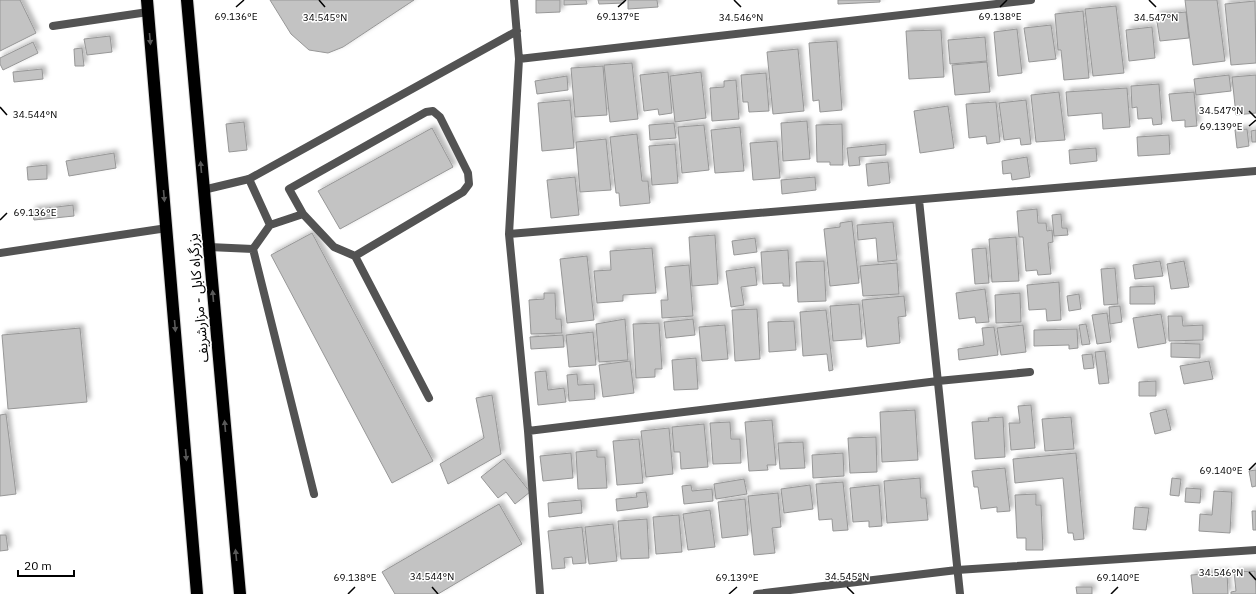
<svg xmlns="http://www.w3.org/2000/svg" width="1256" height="594" font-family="'IBM Plex Sans','Noto Sans Arabic',sans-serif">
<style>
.building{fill:#c3c3c3;stroke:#979797;filter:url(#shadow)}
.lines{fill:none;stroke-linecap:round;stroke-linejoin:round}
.highway-casing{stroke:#dbdbdb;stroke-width:14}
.lane{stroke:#535353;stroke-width:8}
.street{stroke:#535353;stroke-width:8}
.highway{stroke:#000;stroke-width:12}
.oneway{fill:#595959}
.ticks{fill:none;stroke:#000;stroke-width:1.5}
.labels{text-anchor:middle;stroke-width:3;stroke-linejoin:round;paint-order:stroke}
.street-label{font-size:14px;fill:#000;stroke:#fff}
.ticks-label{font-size:10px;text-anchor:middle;fill:#000;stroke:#fff;stroke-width:3;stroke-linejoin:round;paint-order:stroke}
</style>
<defs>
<filter id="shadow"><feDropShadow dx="3.5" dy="-3.5" stdDeviation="2" flood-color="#0004"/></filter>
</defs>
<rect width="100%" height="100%" fill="#fff"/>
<path class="building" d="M0,0H20L36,33L0,51Z
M270,0H414L343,47L328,53L309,50L291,34Z
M536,0H560V12L536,13Z
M564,0H586L587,4L564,5Z
M598,0H624V3L599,4Z
M628,0H657L658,7L628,9Z
M838,0H880V2L838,4Z
M1185,0H1217L1225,61L1193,65Z
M1255,1L1256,63L1231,65L1225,4Z
M1116,6L1124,73L1093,76L1085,9Z
M1083,11L1089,78L1064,80L1061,50H1058L1055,14Z
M1186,12L1189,38L1160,41L1156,15Z
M1051,25L1056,59L1029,62L1024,28Z
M1152,27L1155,58L1129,61L1126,30Z
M1017,29L1022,73L998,76L994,32Z
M941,30L944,77L909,79L906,31Z
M110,36L112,52L87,55L84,39Z
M985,37L987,61L950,64L948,40Z
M837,41L842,110L820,112L819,100L813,101L809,43Z
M33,42L38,53L3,70L0,64V58Z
M82,48L84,66H75L74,49Z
M798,49L804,111L773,114L767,52Z
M987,62L990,92L955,95L952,65Z
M632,63L638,119L610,122L604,65Z
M603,66L607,115L575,117L571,68Z
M42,69L43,79L14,82L13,72Z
M668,72L672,113L659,115L658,109L644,111L640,75Z
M701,72L706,118L675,122L670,76Z
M766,73L769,111L749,112L748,102H743L741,75Z
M1229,75L1231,91L1196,95L1194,79Z
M1256,75V113L1236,115L1232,77Z
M567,76L568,90L537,94L535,81Z
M736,80L739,119L712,121L710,88L724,87V81Z
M1159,84L1162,124L1153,125L1152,118L1138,119L1137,107L1132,108L1131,86Z
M1127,88L1130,127L1103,129L1102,113L1068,116L1066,92Z
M1059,92L1065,140L1036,142L1031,95Z
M1194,92L1197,126L1185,127V120L1172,121L1169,94Z
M570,100L574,148L542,151L538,103Z
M1026,100L1031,144L1021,145L1020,138L1004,140L999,103Z
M996,102L1000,142L987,144L986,136L969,138L966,104Z
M948,106L954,148L920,153L914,111Z
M807,121L810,159L783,161L781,123Z
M244,122L247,150L229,152L226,124Z
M674,123L676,138L650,140L649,125Z
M842,124L843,165H830V162H817L816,125Z
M704,125L709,170L682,173L678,127Z
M740,127L744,171L715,173L711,130Z
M432,128L453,167L340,229L318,191Z
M1247,129L1249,146L1237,148L1235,130Z
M1256,130V142H1252L1251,131Z
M637,134L642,181H648L650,203L620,206L619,193H616L610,137Z
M1169,135L1170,154L1138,156L1137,137Z
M606,139L611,190L580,192L576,142Z
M777,141L780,178L753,180L750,143Z
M675,144L678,183L652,185L649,146Z
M886,144V155L859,157L860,165L849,166L847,148Z
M1096,148L1097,161L1070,164L1069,150Z
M114,153L116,168L69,176L66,161Z
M1027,157L1030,177L1012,180L1011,173L1003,174L1002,161Z
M888,162L890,183L868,186L866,164Z
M47,165V179L28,180L27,167Z
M575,177L579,215L551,218L547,180Z
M815,177L816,190L782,194L781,180Z
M73,205L74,216L34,220L32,210Z
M1037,209L1038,223H1046L1047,231L1052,230L1053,242L1048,243L1051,274L1038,275L1037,270L1026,271L1023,237H1019L1017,211Z
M1061,214L1062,228H1067L1068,235L1054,236L1052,215Z
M852,221L859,283L830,286L824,229L840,227V223Z
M893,222L897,260L878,262L876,238L858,240L857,225Z
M312,233L433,461L392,483L271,255Z
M715,235L718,284L692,286L689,237Z
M1016,237L1019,281L992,282L989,239Z
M755,238L757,252L734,255L732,241Z
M652,248L656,293L623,295V301L597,303L594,271L611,270L610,251Z
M986,248L989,283L975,284L972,249Z
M788,250L790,286H783V283L763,284L761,252Z
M587,256L594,320L567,323L560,259Z
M824,261L826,301L798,302L796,262Z
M1160,261L1163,276L1135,279L1133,265Z
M1184,261L1189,287L1171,289L1167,264Z
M897,263L899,294L863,296L860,266Z
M689,265L693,316L662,318L661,300H668L665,267Z
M755,267L757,285L741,287L744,305L731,307L726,271Z
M1115,268L1118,304L1104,305L1101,269Z
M1059,282L1061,320L1047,321L1046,309L1029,310L1027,285Z
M1154,286L1155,304H1130V287Z
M985,289L989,322L976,323L975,317L959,319L956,293Z
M544,293H555L556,319H561L562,333L531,334L529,300L544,299Z
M1020,293L1021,322L996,323L995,295Z
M1079,294L1081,309L1069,311L1067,296Z
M904,296L906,316L898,317L900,343L867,347L862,300Z
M859,304L862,339L833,341L830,306Z
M1120,306L1122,322L1110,324L1109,307Z
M757,309L760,359L735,361L732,310Z
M826,310L833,370L829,371L827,354L803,356L800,312Z
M1107,313L1111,342L1097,344L1092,315Z
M1161,314L1166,343L1138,348L1133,318Z
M1168,316H1182L1183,326L1203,325V340L1169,341Z
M625,319L628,360L599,362L596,324Z
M693,319L695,335L666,338L664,322Z
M794,321L796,350L769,352L768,322Z
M659,323L662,369H655V377L636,378L633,324Z
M1086,324L1090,344L1082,345L1079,325Z
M725,325L728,359L702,361L699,327Z
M1023,325L1026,352L1001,355L997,328Z
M994,327L998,355L959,360L958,349L984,345L982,328Z
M80,328L87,402L8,409L2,335Z
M1077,329L1078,348L1069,349V345L1034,346V330Z
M593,332L596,365L569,367L566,335Z
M563,335L564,347L531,349L530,337Z
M1171,343L1200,344V358L1171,357Z
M1105,351L1109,383L1099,384L1095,352Z
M1092,354L1094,368L1084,369L1082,355Z
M696,358L698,389L674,390L672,360Z
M630,361L634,393L603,397L599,365Z
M1209,361L1213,379L1184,384L1180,366Z
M546,371L548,390L564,388L566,402L538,405L535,372Z
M577,374L578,385L594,384L595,399L569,401L567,375Z
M1156,381V396H1139V382Z
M492,395L501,454L448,484L440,464L484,438L476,398Z
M1031,405L1035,448L1011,450L1009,423H1020L1018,406Z
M1166,409L1171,430L1155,434L1150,413Z
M915,410L918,460L882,462L880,412Z
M6,414L16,494L0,496V415Z
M1003,417L1005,457L975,459L972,422L989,421L988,418Z
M1071,417L1074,449L1045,451L1042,419Z
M772,420L776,465H767L768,470L749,471L745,422Z
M730,422L731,439H740L741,463L713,464L710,423Z
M704,424L708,467L681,469L680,452H674L672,427Z
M669,428L673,474L646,477L641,431Z
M876,437L877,472L850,473L848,438Z
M639,439L643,483L617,485L613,441Z
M803,442L805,468L780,469L778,443Z
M597,450V457H605L607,488L578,489L576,452Z
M571,453L573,478L543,481L540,456Z
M843,453L844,476L813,478L812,455Z
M1076,453L1084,539L1074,540L1073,533H1068L1063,478L1015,483L1013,459Z
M504,459L530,492L515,504L506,492L498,498L481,477Z
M1005,468L1010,511L997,512V507L981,509L978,487H974L972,471Z
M1256,470V486L1252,487L1249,471Z
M920,478L921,498H926L928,520L887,523L884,481Z
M1172,478L1181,479L1179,496L1170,495Z
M744,479L747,494L716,499L714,484Z
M843,482L848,530L833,531L832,519L819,520L816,484Z
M691,485L692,491L712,489L713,501L684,504L682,486Z
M810,485L813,509L784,513L781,489Z
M879,485L882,526L869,527V521L853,522L850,488Z
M1186,488L1201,489L1200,503L1185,502Z
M1214,491L1232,492L1230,533L1199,531L1200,514L1212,515Z
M646,492L648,507L617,511L616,499L637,497L636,493Z
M778,493L781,527L772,528L775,553L754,555L748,496Z
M1036,494V505H1041L1043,550H1026V538H1017L1015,495Z
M745,499L748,535L722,538L718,502Z
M581,500L582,513L549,517L548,503Z
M499,504L522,544L438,594H395L382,572Z
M1135,507L1149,508L1146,530L1133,529Z
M710,510L715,547L688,550L683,514Z
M1252,511H1256V530H1253Z
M679,515L682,552L656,554L653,517Z
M647,519L649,558L621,559L618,521Z
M613,524L617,561L589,564L585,527Z
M582,527L586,563L573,564L572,557L564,558L565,568L552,569L548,531Z
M0,535H6L8,550L0,551Z
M1255,571L1256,594H1231V592L1236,591L1234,572Z
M1227,572L1228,594H1193L1191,575Z
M1076,587H1092V594H1077Z"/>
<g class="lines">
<defs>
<path id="highway" d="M147,0L197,594
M187,0L240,594"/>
</defs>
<use href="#highway" class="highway-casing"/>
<path class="lane" d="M53,26L148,12
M249,179L270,225
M303,214L270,225L253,249L314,494
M209,247L253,249
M355,256L463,192L469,184L468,173L440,117L433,111L426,112L289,189L303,214L334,247L355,256L429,398"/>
<path class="street" d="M514,0L519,59L509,234L528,431L540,594
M519,59L1031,0
M203,190L249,179L517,31
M919,200L960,594
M509,234L1256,171
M0,253L167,228
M528,431L938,381L1030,372
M757,594L957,570L1256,550"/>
<use href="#highway" class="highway"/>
</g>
<defs><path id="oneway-solid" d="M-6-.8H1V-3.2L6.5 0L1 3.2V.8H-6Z"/></defs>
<g class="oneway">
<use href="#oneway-solid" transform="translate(150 39) rotate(85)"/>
<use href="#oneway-solid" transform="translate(201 167) rotate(-95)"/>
<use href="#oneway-solid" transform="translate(164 196) rotate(85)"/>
<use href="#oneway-solid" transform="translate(213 296) rotate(-95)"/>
<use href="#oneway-solid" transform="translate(175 326) rotate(85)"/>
<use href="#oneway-solid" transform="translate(225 426) rotate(-95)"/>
<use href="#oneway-solid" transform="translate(186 455) rotate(85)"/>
<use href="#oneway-solid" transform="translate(236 555) rotate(-96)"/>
</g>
<path class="ticks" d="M319,0L325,7M734,0L741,7M1149,0L1156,7M236,7L244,0M618,7L626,0M1000,7L1007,0M0,107L7,115M1249,111L1256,118M1249,126L1256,120M0,220L7,213M1249,470L1256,463M1249,572L1256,580M432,587L438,594M847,587L854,594M348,594L355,587M729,594L737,587M1111,594L1118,587"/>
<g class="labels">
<g class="street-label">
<text transform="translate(198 298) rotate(-95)" y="5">بزرگراه کابل - مزارشریف</text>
</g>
</g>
<g class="ticks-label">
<text x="236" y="20">69.136°E</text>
<text x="618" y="20">69.137°E</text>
<text x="1000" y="20">69.138°E</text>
<text x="325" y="21">34.545°N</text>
<text x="741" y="21">34.546°N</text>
<text x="1156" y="21">34.547°N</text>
<text x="1221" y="114">34.547°N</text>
<text x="35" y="118">34.544°N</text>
<text x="1221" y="130">69.139°E</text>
<text x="35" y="216">69.136°E</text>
<text x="1221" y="474">69.140°E</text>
<text x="1221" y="576">34.546°N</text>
<text x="432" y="580">34.544°N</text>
<text x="847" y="580">34.545°N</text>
<text x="355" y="581">69.138°E</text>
<text x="737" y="581">69.139°E</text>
<text x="1118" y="581">69.140°E</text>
</g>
<path d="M18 570v6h56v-6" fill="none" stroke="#000000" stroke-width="2"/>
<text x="24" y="570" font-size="12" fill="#000000" stroke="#ffffff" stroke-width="3" paint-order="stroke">20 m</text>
</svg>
